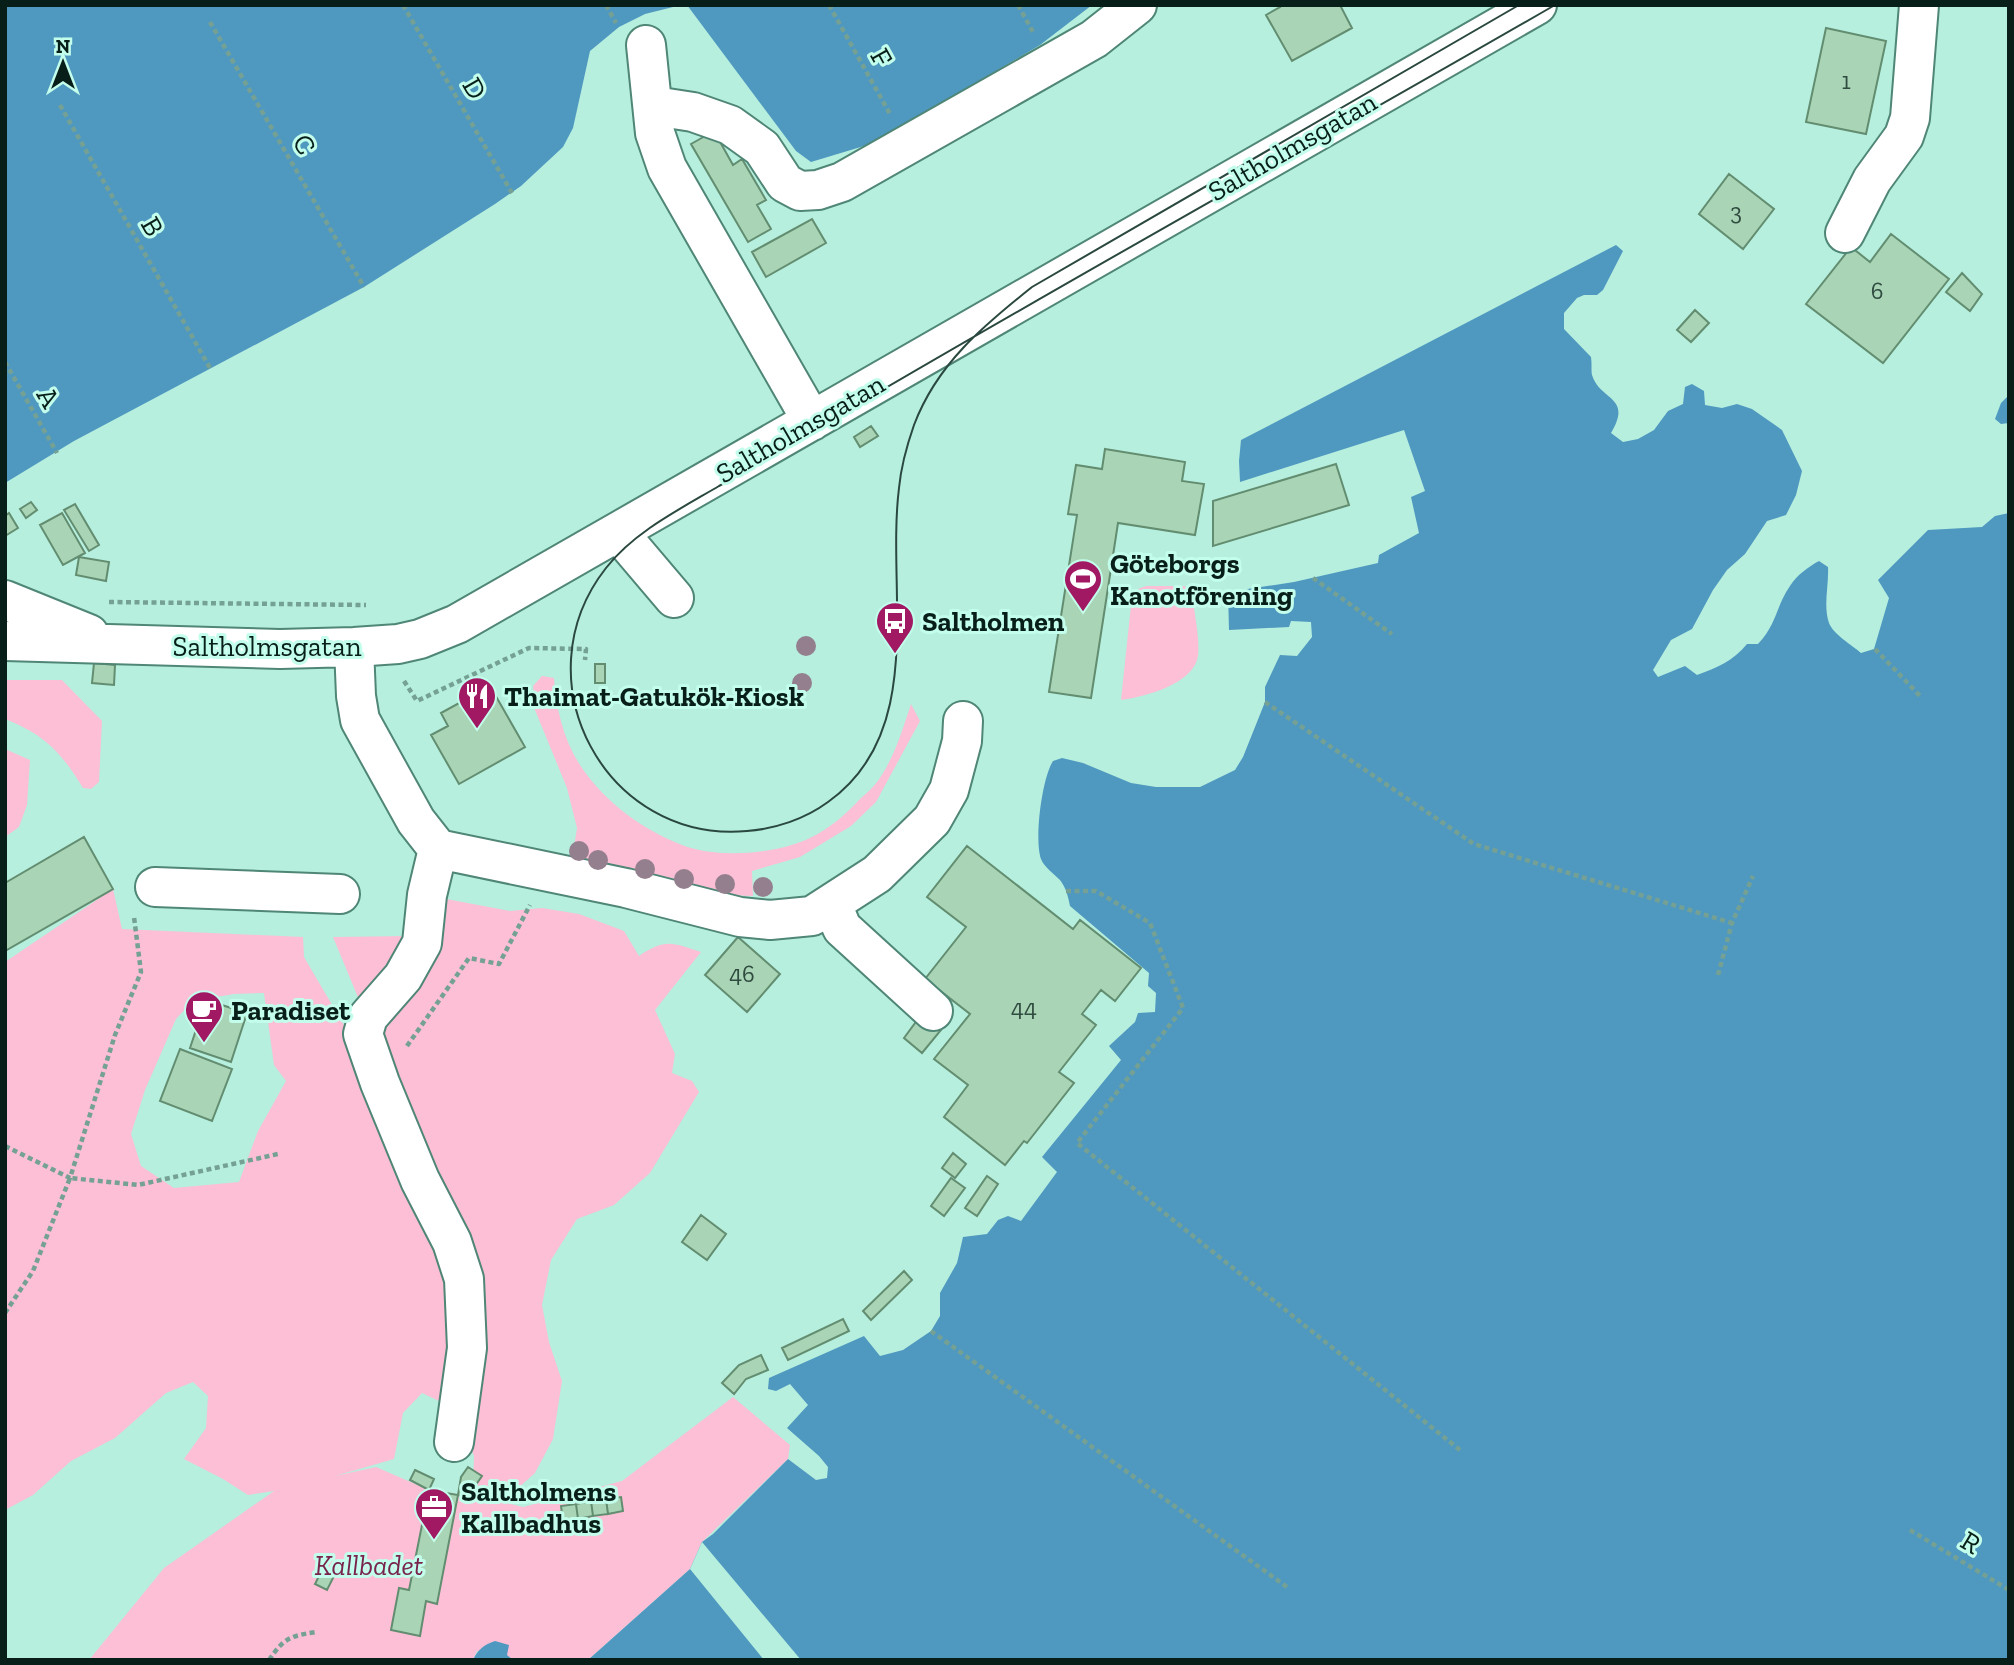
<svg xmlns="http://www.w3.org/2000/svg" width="2014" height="1665" font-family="'Zilla Slab',serif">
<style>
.green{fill:#fcbfd6;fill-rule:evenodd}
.water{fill:#4f98c0}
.pier{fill:#b6efde}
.building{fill:#a9d5b6;stroke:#638d70;stroke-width:2}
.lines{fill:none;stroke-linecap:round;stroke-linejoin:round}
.minor-casing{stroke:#4f8676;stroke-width:42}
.path{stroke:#75a194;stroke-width:4.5;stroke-dasharray:5 3.5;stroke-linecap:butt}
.minor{stroke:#fff;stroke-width:38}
.tram{stroke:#2a4840;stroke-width:2}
.tree{fill:#947f8e}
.labels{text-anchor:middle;stroke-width:6;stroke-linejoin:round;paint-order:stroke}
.number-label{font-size:24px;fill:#304c40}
.street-label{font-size:28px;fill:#081f19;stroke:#c3fdeb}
.poi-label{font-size:28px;font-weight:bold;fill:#081f19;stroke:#c3fdeb;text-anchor:start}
.park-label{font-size:28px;font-style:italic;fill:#78244d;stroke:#c3fdeb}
</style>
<rect width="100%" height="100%" fill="#b6efde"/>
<path class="green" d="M1146,586H1184L1191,590C1194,609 1200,638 1198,656C1194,684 1144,697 1121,700L1132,596L1138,589Z
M542,676L554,678C556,709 564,742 582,768C606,803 643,830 682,845C717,859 779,854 812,837C830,828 845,815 858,801C864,795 872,789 877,782C894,759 902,731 911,704L920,721L876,802L851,826L800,857L752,871L753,896L721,895L572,860L577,828L567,788L535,710L533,686Z
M5,680H62L102,721L99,782L91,789L83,788C61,752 45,735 5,719Z
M5,749L30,760L27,805L19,827L5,837Z
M113,889L122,929L303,937L304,957L348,1032L372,1031L333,937L407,936L441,898L510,911L542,908L579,914L624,931L639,956C666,938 672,943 701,952L655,1010L675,1054L672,1073L692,1081L699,1092L650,1173L614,1205L577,1219L551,1260L542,1305L549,1342L562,1381L553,1439L535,1473L506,1499L495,1500L523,1507L622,1481L733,1397L790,1445L788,1459L702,1542L690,1569L588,1660H513L506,1655L477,1651L473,1660H89L164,1568L274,1491L248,1495L223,1479L184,1459L206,1428L208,1396L193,1382L166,1393L115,1438L71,1461L33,1495L5,1510V962ZM264,993L274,1065L286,1081L258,1131L239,1182L174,1188L141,1166L131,1134L145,1090L176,1019L193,1001L234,994ZM422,1393L454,1408L474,1456L473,1491L488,1499L429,1490L376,1467L335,1476L394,1459L403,1413Z"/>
<path class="water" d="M5,5H681L645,14L619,27L590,51L573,128L563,147L521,186L495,204L364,287L74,441L5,483Z
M687,5H1092L1040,45L899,129L864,146L811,162L796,151Z
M1616,245L1623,251L1603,290L1597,295H1584L1577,298L1564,313V329L1591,357C1592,363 1591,370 1592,375C1600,401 1633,396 1611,433L1623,442L1638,439L1654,430L1668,411L1683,404L1685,387L1692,384L1704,391L1705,405L1722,408L1737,404L1752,409L1782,430L1802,471L1796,495L1786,515L1767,521L1745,554L1727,570L1713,590L1692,629L1671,640L1653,670L1658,677L1685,666L1697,675C1717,668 1733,661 1747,644H1758C1777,624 1776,606 1790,586C1797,575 1808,567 1819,561L1828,567C1829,585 1823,606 1829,623C1833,634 1852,645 1861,653L1874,649L1889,598L1878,580L1928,530L1982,527L1995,516L2009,513V1660H588L690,1569L702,1542L713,1534L788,1459L816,1480L827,1478L828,1467L819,1456L787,1428L808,1405L790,1384L776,1391L768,1389L769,1378L864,1336L880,1356L903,1350L931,1331L940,1316V1293L957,1263L963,1237L987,1234L998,1220L1008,1216L1021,1221L1057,1172L1042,1157L1121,1060L1109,1046L1135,1022L1138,1013L1155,1012L1156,993L1148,986L1149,973L1070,906C1068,896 1066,888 1060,880C1054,874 1044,867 1041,859C1034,839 1042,778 1053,761L1062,758L1083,763L1131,783L1156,787H1200L1235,770L1243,757L1265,702V687L1280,655L1297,656L1312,637L1311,622L1291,621L1289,627L1229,630L1228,592L1294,582L1378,563L1379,555L1419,533L1411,497L1425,491L1404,430L1240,482L1239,461L1241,440Z
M2009,395V423L2001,424L1995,419L2001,403Z
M495,1641L509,1645L507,1655L513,1660H473C478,1649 484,1645 495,1641Z"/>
<path class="pier" d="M702,1542L801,1660H764L690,1569Z"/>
<path class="building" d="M1279,5H1340L1352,28L1292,61L1266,15L1280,7Z
M1826,28L1886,41L1866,134L1806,122Z
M714,131L733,165L742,159L766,200L757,205L771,229L748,242L691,144Z
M1729,174L1774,209L1743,249L1699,214Z
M812,219L826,243L766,277L752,252Z
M1891,234L1949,279L1883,363L1806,304L1851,247L1870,262Z
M1962,273L1982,294L1970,311L1946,292Z
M1695,310L1709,323L1691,342L1677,330Z
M871,426L878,436L860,447L854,437Z
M1105,449L1185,462L1182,481L1204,484L1195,535L1118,523L1091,698L1049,692L1077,515L1068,514L1076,465L1102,469Z
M1336,464L1349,505L1213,546V501Z
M31,502L37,510L26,518L20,509Z
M75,504L99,545L89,551L64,510Z
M9,513L18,528L5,536V516Z
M62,513L85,553L63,565L40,525Z
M79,557L109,562L106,581L76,575Z
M94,663L115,665L114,685L92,683Z
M595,664H605V683H595Z
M490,686L525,747L459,784L431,735L448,726L441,713Z
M84,837L113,889L5,951V883Z
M967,846L1073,929L1080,920L1141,968L1115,1001L1101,990L1082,1014L1096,1025L1059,1072L1074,1083L1027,1143L1024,1141L1005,1165L944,1117L968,1085L934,1059L970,1014L925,979L966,927L927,897Z
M738,937L780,974L747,1012L705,975Z
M206,1000L247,1013L231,1062L190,1048Z
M921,1015L941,1030L922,1053L904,1038Z
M180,1049L232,1069L212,1121L160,1101Z
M953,1153L966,1164L955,1178L942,1168Z
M987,1176L998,1184L977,1216L965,1208Z
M951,1178L965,1188L944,1216L931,1206Z
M701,1215L726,1234L707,1260L682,1242Z
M904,1271L912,1280L871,1320L863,1311Z
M843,1319L849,1331L788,1360L782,1348Z
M761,1355L768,1370L746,1379L734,1394L722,1383L739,1365Z
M468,1467L482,1476L468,1496L458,1495L461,1477Z
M415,1470L434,1479L429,1490L410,1480Z
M429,1490L458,1495L437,1604L426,1601L420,1636L391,1630L399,1588L409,1590Z
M621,1497L623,1511L608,1514L606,1499Z
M606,1499L608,1514L593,1516L591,1501Z
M591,1501L593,1516L578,1519L576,1504Z
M576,1504L578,1519L563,1521L561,1506Z
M323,1568L335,1574L327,1590L315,1584Z"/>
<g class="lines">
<defs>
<path id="minor" d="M646,45L655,133L667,168L812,421
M654,106L693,112L730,125L762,148L785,183L800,191L818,190L842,182L1094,39L1137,5
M1845,233L1872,180L1904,136L1910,118L1919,5
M618,532L674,598
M5,600L89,634
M5,641L280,649L354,647L398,644L420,639L457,624L1537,5
M354,647L356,696L360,720L416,821L438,849L626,888L740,917L770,920L812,916L877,874L932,820L949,790L962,741L963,721
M438,849L427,895L422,943L403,977L368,1017L363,1034L380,1083L420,1180L452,1242L464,1279L467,1348L454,1442
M155,887L340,894
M832,904L842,928L933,1011"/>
</defs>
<use href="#minor" class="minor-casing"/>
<path class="path" d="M403,5L512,193
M606,5L616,23
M829,5L890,114
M1018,5L1033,32
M210,22L364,287
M60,105L210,368
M5,362L57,453
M1313,578L1392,634
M109,602L366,605
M1875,649L1921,697
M404,681L417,701L529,648L586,649L585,660
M1265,702L1474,844L1732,923
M1066,891H1096L1150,923L1183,1008L1077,1143L1460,1450
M1718,975L1732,923L1753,876
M407,1046L469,958L499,964L530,905
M5,1146L70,1178L115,1035L141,972L134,917
M5,1313L33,1271L70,1178L138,1185L278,1154
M931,1331L1287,1587
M1910,1530L2009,1590
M269,1660C284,1638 290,1636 316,1632"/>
<use href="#minor" class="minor"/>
<path class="tram" d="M1519,5L1032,287C983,326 937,364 914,425C907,445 901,467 899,488C886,592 928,731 828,802C805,819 775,829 747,831C606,844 518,680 606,568C634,532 680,509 719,486C757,465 794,442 831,420C1070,279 1314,144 1555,5"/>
</g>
<g class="tree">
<circle cx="806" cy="646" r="10"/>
<circle cx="802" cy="683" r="10"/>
<circle cx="579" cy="851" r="10"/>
<circle cx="598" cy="860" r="10"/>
<circle cx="645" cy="869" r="10"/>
<circle cx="684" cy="879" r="10"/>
<circle cx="725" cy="884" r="10"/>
<circle cx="763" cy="887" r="10"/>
</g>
<defs>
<symbol id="stadium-pin" viewBox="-11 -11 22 30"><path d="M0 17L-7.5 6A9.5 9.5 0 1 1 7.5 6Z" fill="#a11863" stroke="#c3fdeb"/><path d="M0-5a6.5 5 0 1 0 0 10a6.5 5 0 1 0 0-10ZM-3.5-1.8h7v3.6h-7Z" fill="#fff"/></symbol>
<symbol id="bus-pin" viewBox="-11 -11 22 30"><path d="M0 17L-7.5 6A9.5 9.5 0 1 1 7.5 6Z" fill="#a11863" stroke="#c3fdeb"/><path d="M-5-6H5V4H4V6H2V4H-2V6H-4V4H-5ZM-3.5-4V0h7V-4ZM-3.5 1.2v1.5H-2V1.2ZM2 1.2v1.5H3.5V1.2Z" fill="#fff"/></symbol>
<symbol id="restaurant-pin" viewBox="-11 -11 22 30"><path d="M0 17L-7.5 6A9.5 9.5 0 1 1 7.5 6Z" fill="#a11863" stroke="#c3fdeb"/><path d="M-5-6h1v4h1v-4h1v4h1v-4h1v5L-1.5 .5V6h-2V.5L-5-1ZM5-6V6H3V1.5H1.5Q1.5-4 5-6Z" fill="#fff"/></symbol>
<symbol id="cafe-pin" viewBox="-11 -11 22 30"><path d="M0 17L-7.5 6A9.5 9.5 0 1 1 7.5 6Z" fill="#a11863" stroke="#c3fdeb"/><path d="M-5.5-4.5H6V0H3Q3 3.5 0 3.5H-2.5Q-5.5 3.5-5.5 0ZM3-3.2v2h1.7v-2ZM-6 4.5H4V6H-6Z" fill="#fff"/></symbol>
<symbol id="office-pin" viewBox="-11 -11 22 30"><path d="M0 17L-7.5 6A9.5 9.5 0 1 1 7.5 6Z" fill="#a11863" stroke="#c3fdeb"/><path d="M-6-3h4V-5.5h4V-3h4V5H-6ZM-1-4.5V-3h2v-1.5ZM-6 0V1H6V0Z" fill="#fff"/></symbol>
</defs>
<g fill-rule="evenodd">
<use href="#stadium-pin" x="1061" y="557" width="44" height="60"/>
<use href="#bus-pin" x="873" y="599" width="44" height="60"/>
<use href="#restaurant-pin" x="455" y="674" width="44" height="60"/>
<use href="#cafe-pin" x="182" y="988" width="44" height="60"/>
<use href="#office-pin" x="412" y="1485" width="44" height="60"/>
</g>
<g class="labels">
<g class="number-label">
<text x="1846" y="89">1</text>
<text x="1736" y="220">3</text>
<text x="1877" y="299">6</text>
<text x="742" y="982">46</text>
<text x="1024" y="1016">44</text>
</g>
<g class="street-label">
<text transform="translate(882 57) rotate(61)" y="10">F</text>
<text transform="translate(475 88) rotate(60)" y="10">D</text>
<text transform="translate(305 144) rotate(60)" y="10">C</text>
<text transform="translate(1292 146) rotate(-30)" y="10">Saltholmsgatan</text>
<text transform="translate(153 226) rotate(60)" y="10">B</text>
<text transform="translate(49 397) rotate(60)" y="10">A</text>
<text transform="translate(800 428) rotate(-30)" y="10">Saltholmsgatan</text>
<text x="267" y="656">Saltholmsgatan</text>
<text transform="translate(1971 1542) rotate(31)" y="10">R</text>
</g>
<g class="poi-label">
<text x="1110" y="573">Göteborgs<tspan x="1110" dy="32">Kanotförening</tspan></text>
<text x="922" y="631">Saltholmen</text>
<text x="504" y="706">Thaimat-Gatukök-Kiosk</text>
<text x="231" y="1020">Paradiset</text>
<text x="461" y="1501">Saltholmens<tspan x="461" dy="32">Kallbadhus</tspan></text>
</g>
<g class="park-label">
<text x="369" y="1575">Kallbadet</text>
</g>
</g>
<rect width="2014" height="1665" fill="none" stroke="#081f19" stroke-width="14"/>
<g transform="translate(63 63)" stroke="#c3fdeb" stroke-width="5" paint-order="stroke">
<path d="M0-5L12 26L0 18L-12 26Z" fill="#081f19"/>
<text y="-10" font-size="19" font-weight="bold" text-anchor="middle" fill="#081f19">N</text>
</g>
</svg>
